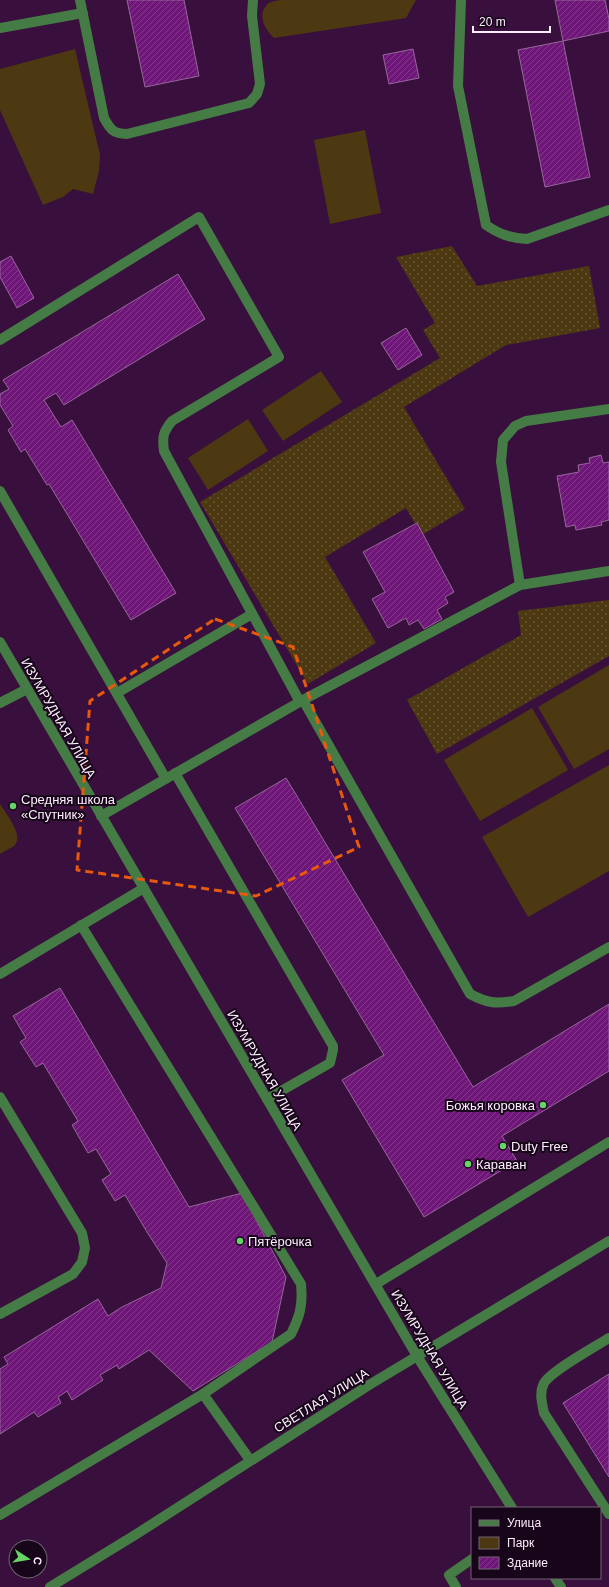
<svg xmlns="http://www.w3.org/2000/svg" width="609" height="1587" font-family="Arial,sans-serif">
<style>
.grass{fill:url(#grass-dots)}
.green{fill:#4c3911}
.building{fill:url(#building-hatch);stroke:#96679a}
.lines{fill:none;stroke-linecap:round;stroke-linejoin:round}
.lane{stroke:#457b44;stroke-width:10}
.street{stroke:#457b44;stroke-width:10}
.marked{fill:none;stroke:#e8590c;stroke-width:3;stroke-dasharray:8 5;stroke-linejoin:round}
.poi-dot{fill:#66d467;stroke:#170619;stroke-width:1.5}
.labels{text-anchor:middle;stroke-width:4;stroke-linejoin:round;paint-order:stroke}
.street-label{font-size:13px;fill:#feeeff;stroke:#170619}
.poi-label{font-size:13px;fill:#feeeff;stroke:#170619;text-anchor:start}
</style>
<defs>
<pattern id="grass-dots" width="8" height="8" patternUnits="userSpaceOnUse"><rect width="8" height="8" fill="#4c3911"/><path d="M2 2h.1M6 6h.1" fill="none" stroke="#675635" stroke-width="1.8" stroke-linecap="round"/></pattern>
<pattern id="building-hatch" width="6" height="6" patternUnits="userSpaceOnUse"><rect width="6" height="6" fill="#6f1679"/><path d="M-1 1l2-2M0 6l6-6M5 7l2-2" fill="none" stroke="#85388d"/></pattern>
</defs>
<rect width="100%" height="100%" fill="#390f3d"/>
<path class="grass" d="M452,246L477,286L589,266L600,328L506,345L404,407L465,509L422,535L406,508L325,557L376,643L308,684L200,502L440,358L423,330L435,323L396,257Z
M609,600V656L437,754L407,700L521,635L518,611Z"/>
<path class="green" d="M281,0H416L406,18L274,38C266,31 257,16 266,6C269,1 276,1 281,0Z
M75,49L100,155L99,171L93,194L73,189L63,197L43,205L0,110V69Z
M365,130L381,213L330,224L314,140Z
M321,371L342,402L283,441L262,410Z
M248,419L268,451L208,490L188,458Z
M609,665V749L574,769L538,707Z
M532,708L568,770L480,821L444,760Z
M609,765V871L528,917L482,837Z
M0,804C6,814 25,836 14,846C10,849 4,851 0,854Z"/>
<path class="building" d="M127,0H184L199,76L145,87Z
M555,0H605L609,19V31L563,41Z
M563,41L590,177L545,187L518,50Z
M413,49L419,78L389,84L383,55Z
M11,256L34,298L17,308L0,277V262Z
M178,274L205,319L64,405L56,393L44,400L61,427L72,420L176,593L131,620L49,484L47,485L25,449L21,452L8,430L13,426L0,405V394L9,389L3,380Z
M406,328L422,355L398,370L381,343Z
M601,455L603,463L609,462V520L601,522L602,525L576,530L575,525L566,527L557,476L579,472L578,465L590,463L589,458Z
M417,523L454,592L445,597L448,603L437,610L442,619L424,629L418,620L409,625L406,618L388,628L372,599L385,592L363,552Z
M286,778L473,1087L609,1004V1071L502,1136L517,1161L424,1217L342,1080L384,1055L235,808Z
M60,988L189,1207L242,1193L286,1277L272,1342L193,1391L149,1350L119,1369L117,1365L100,1375L103,1380L72,1400L67,1391L58,1397L61,1403L38,1417L34,1412L0,1434V1369L8,1364L4,1357L98,1299L108,1316L122,1307L161,1288L167,1263L147,1232L125,1195L115,1201L102,1180L111,1174L96,1149L88,1153L72,1125L78,1121L43,1063L36,1067L20,1042L26,1038L13,1016Z
M609,1374V1477L563,1403Z"/>
<g class="lines">
<path class="lane" d="M80,0L104,118C111,130 112,133 127,134L249,103L257,94L260,84L252,16L253,0
M461,0L458,86L486,225C499,234 510,238 527,239L609,210
M0,28L83,13
M0,340L199,217L279,357L172,421C163,432 162,437 164,451L300,702
M0,491L166,779
M520,585L501,462L503,440L515,426L526,421L609,409
M117,693L252,614
M303,700L520,585L609,571
M0,703L27,689
M175,773L333,1046V1050L330,1063L267,1099
M101,816L303,700L470,994C487,1003 495,1004 514,1001L609,947
M81,925L301,1284C303,1305 300,1316 291,1334L203,1394
M0,974L144,888
M0,1097L82,1233L85,1248L82,1262L73,1274L0,1314
M376,1284L609,1142
M609,1338C596,1346 551,1371 544,1383C539,1393 542,1403 544,1413L609,1514
M0,1515L203,1394L250,1460
M456,1587L449,1575L472,1559"/>
<path class="street" d="M0,642L417,1356L512,1508
M555,1578L561,1587
M50,1587L135,1535L369,1385L609,1241"/>
</g>
<path class="marked" d="M215,619L293,647L359,847L256,896L77,870L90,701Z"/>
<g class="poi-dot">
<circle cx="13" cy="806" r="4"/>
<circle cx="543" cy="1105" r="4"/>
<circle cx="503" cy="1146" r="4"/>
<circle cx="468" cy="1164" r="4"/>
<circle cx="240" cy="1241" r="4"/>
</g>
<g class="labels">
<g class="street-label">
<text transform="translate(59 718) rotate(60)" y="5">ИЗУМРУДНАЯ УЛИЦА</text>
<text transform="translate(265 1070) rotate(60)" y="5">ИЗУМРУДНАЯ УЛИЦА</text>
<text transform="translate(430 1349) rotate(59)" y="5">ИЗУМРУДНАЯ УЛИЦА</text>
<text transform="translate(321 1400) rotate(-32)" y="5">СВЕТЛАЯ УЛИЦА</text>
</g>
<g class="poi-label">
<text x="21" y="804">Средняя школа<tspan x="21" dy="15">«Спутник»</tspan></text>
<text x="535" y="1110" text-anchor="end">Божья коровка</text>
<text x="511" y="1151">Duty Free</text>
<text x="476" y="1169">Караван</text>
<text x="248" y="1246">Пятёрочка</text>
</g>
</g>
<rect x="471" y="1507" width="130" height="72" fill="#170619" stroke="#736375"/>
<rect x="479" y="1520" width="20" height="6" fill="#457b44" stroke="#736375"/>
<text x="507" y="1527" font-size="12" fill="#feeeff">Улица</text>
<rect x="479" y="1537" width="20" height="12" fill="#4c3911" stroke="#736375"/>
<text x="507" y="1547" font-size="12" fill="#feeeff">Парк</text>
<rect x="479" y="1557" width="20" height="12" fill="url(#building-hatch)" stroke="#736375"/>
<text x="507" y="1567" font-size="12" fill="#feeeff">Здание</text>
<g transform="translate(28 1559) rotate(102)"><circle r="19" fill="#170619" stroke="#736375"/>
<path d="M0-3L7 15L0 10L-7 15Z" fill="#66d467"/>
<text y="-6" font-size="11" font-weight="bold" text-anchor="middle" fill="#feeeff">С</text>
</g>
<path d="M473 26v6h77v-6" fill="none" stroke="#feeeff" stroke-width="2"/>
<text x="479" y="26" font-size="12" fill="#feeeff" stroke="#170619" stroke-width="3" paint-order="stroke">20 m</text>
</svg>
